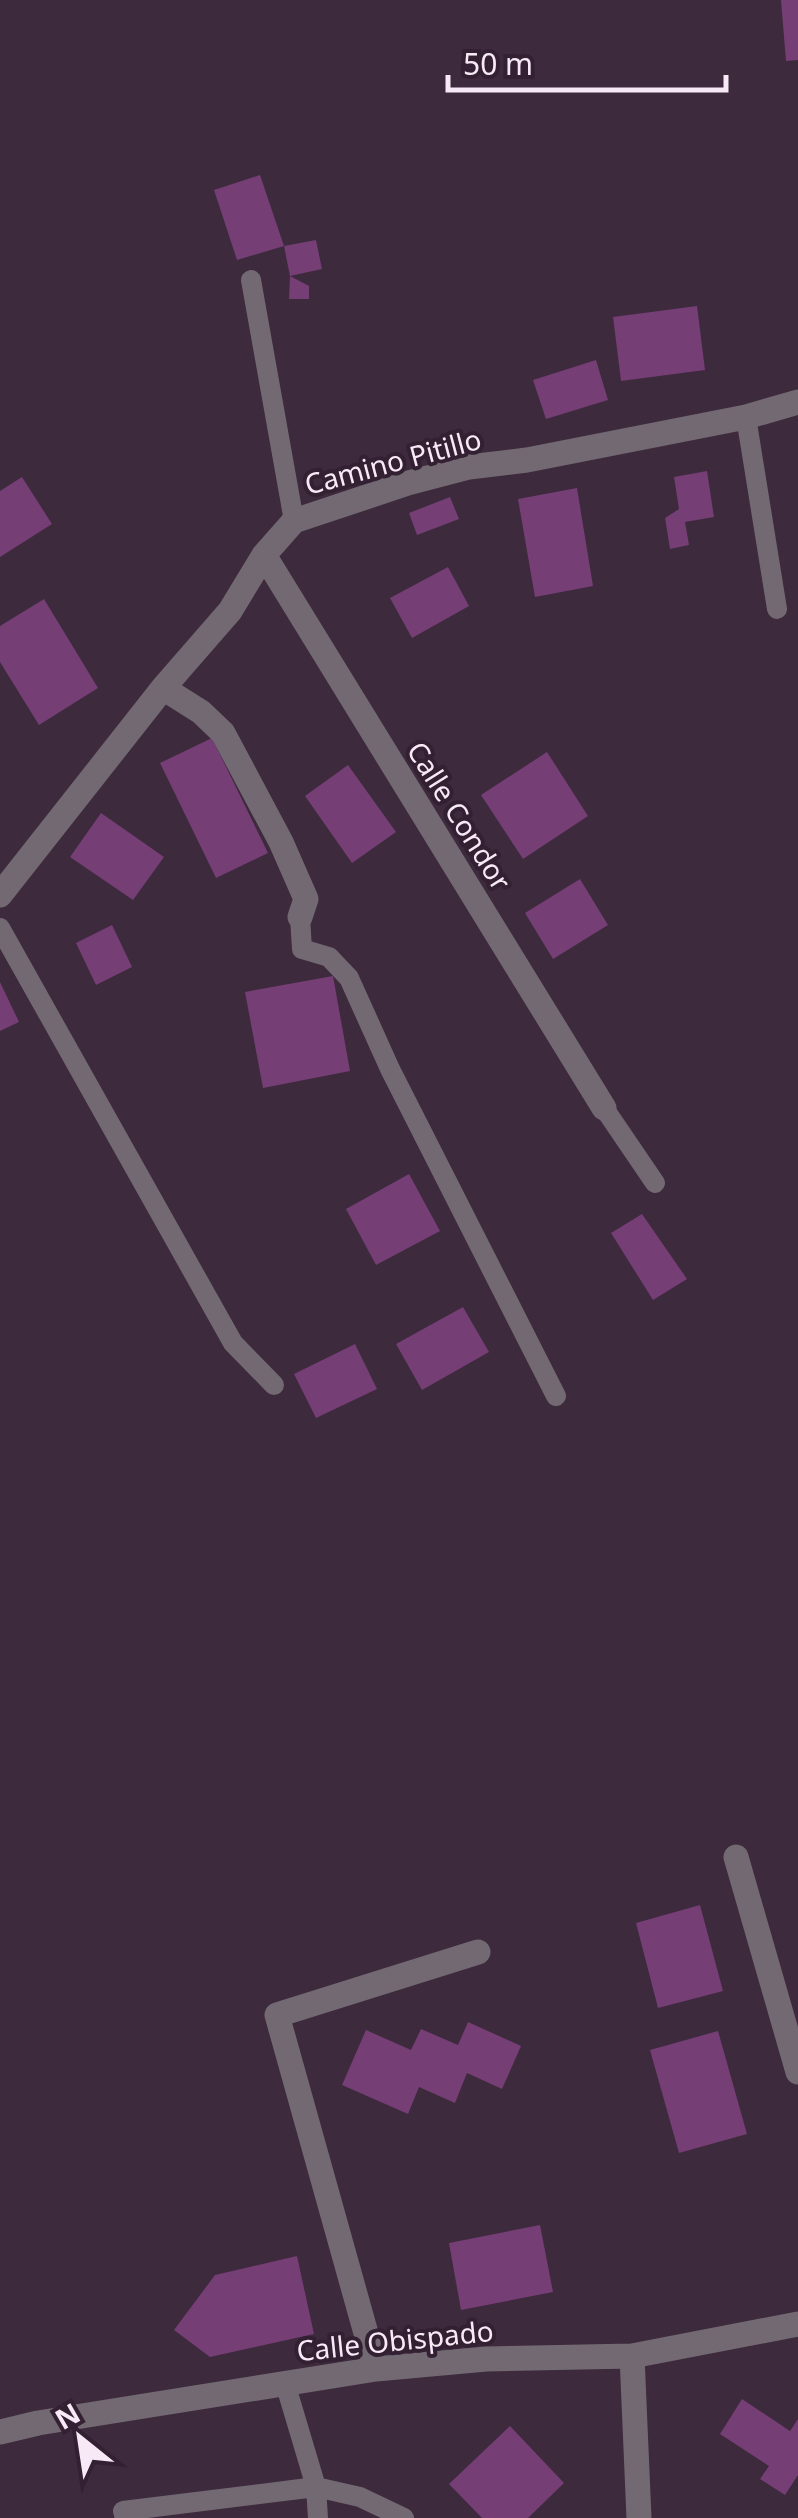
<svg xmlns="http://www.w3.org/2000/svg" width="798" height="2518" font-family="'Noto Sans',sans-serif">
<style>
.building{fill:#753e75}
.lines{fill:none;stroke-linecap:round;stroke-linejoin:round}
.service{stroke:#736972;stroke-width:20}
.minor{stroke:#736972;stroke-width:25}
.labels{text-anchor:middle;stroke-width:8;stroke-linejoin:round;paint-order:stroke}
.street-label{font-size:28px;fill:#f7eaf6;stroke:#332033}
</style>
<rect width="100%" height="100%" fill="#3d2a3d"/>
<path class="building" d="M781,0H798V60L786,61Z
M260,175L284,246L237,260L214,190Z
M316,240L322,269L290,276L309,286V299H289L290,276L284,246Z
M697,306L705,370L621,381L613,317Z
M596,360L608,400L546,419L533,380Z
M707,471L714,517L685,522L689,545L670,549L665,518L679,509L674,477Z
M22,477L52,524L0,557V491Z
M577,488L593,586L535,597L518,499Z
M450,497L459,519L417,535L409,513Z
M448,567L469,606L412,638L390,598Z
M44,599L98,688L39,725L0,662V626Z
M212,738L268,853L216,878L160,763Z
M547,752L588,816L523,859L481,795Z
M348,765L396,832L352,863L305,796Z
M101,813L164,857L133,900L70,857Z
M580,879L608,925L553,959L525,913Z
M112,925L132,967L96,985L76,943Z
M333,976L350,1071L263,1088L245,992Z
M0,982L19,1022L0,1031Z
M409,1174L440,1231L376,1265L346,1209Z
M642,1214L687,1279L653,1300L611,1233Z
M463,1307L489,1352L422,1390L396,1344Z
M355,1344L377,1389L316,1418L294,1374Z
M700,1905L723,1991L658,2008L636,1923Z
M468,2022L521,2046L502,2089L467,2073L455,2103L419,2087L408,2114L342,2085L366,2030L411,2050L421,2029L458,2045Z
M718,2031L747,2134L679,2153L650,2050Z
M540,2225L553,2292L461,2310L449,2243Z
M297,2256L314,2334L210,2357L174,2330L215,2275Z
M742,2399L790,2431L798,2419V2475L785,2495L760,2479L769,2466L720,2434Z
M510,2426L564,2483L528,2518H482L449,2484Z"/>
<g class="lines">
<path class="service" d="M251,280L294,521
M746,417L777,609
M300,917L302,949L329,957L349,978L390,1069L556,1396
M0,928L233,1343L274,1385
M604,1108L655,1183
M285,2383L316,2487L318,2518
M125,2518L123,2511L316,2487L360,2497L404,2518"/>
<path class="minor" d="M264,555L604,1108
M163,688L201,712L223,733L281,842L306,899L300,917
M0,895L163,688L230,611L264,555L294,521L408,483L469,467L527,460L746,417L798,402
M736,1857L798,2072
M632,2356L639,2518
M376,2369L277,2015L478,1952
M0,2432L38,2423L376,2369L486,2359L632,2356L798,2324"/>
</g>
<g class="labels">
<g class="street-label">
<text transform="translate(393 462) rotate(-15)" y="10">Camino Pitillo</text>
<text transform="translate(459 816) rotate(58)" y="10">Calle Condor</text>
<text transform="translate(395 2341) rotate(-6)" y="10">Calle Obispado</text>
</g>
</g>
<g transform="translate(80 2438) rotate(330)" stroke="#332033" stroke-width="8" paint-order="stroke">
<path d="M0-8L18 38L0 25L-18 38Z" fill="#f7eaf6"/>
<text y="-15" font-size="28" font-weight="bold" text-anchor="middle" fill="#f7eaf6">N</text>
</g>
<path d="M448 75v15h278v-15" fill="none" stroke="#f7eaf6" stroke-width="5"/>
<text x="463" y="75" font-size="30" fill="#f7eaf6" stroke="#332033" stroke-width="8" paint-order="stroke">50 m</text>
</svg>
